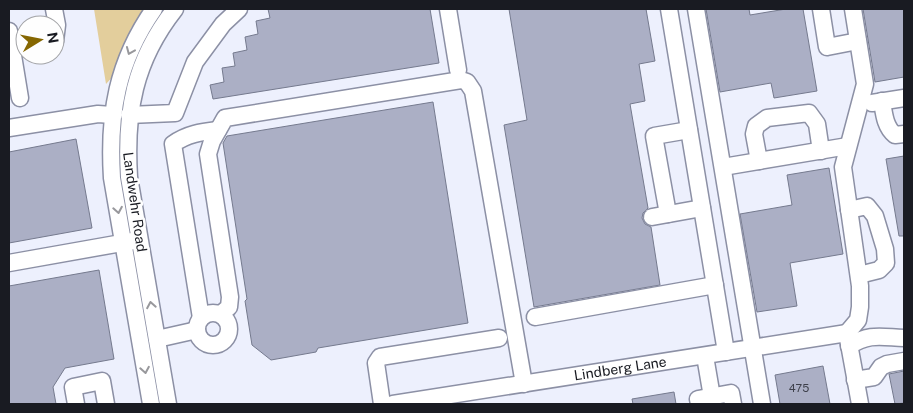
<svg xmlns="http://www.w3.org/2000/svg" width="913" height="413" font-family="'Public Sans',sans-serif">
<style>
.green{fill:#e3ce9c}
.building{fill:#abafc5;stroke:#757a8e}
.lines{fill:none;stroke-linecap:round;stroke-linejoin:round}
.minor-casing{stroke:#8c90a5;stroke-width:19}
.minor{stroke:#fff;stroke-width:16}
.oneway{stroke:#98989c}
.labels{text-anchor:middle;stroke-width:5;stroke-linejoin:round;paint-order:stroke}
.number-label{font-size:11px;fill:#3e404b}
.street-label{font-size:14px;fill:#191b22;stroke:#fefefe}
</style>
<rect width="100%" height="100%" fill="#edf0fd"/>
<path class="green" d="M94,9H146L131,28L117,72L106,84Z"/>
<path class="building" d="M268,9H430L439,63L213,99L210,85L224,82L222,68L235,66L233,53L247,50L245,37L258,34L256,21L270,18Z
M509,9H646L655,61L639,64L645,101L630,104L648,208L643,213L642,218L645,224L651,227L660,285L534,307L504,125L527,120Z
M706,9H749L750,15L786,9H803L817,91L774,98L771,83L720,92Z
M863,9H904V77L875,82Z
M433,102L468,323L318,348L316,352L271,360L252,345L245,301L247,299L223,143L227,136Z
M76,139L92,228L9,243V152Z
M904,156V236H899L886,159Z
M829,168L843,254L790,263L797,306L757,312L740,214L792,205L787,175Z
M99,270L114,359L65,368L53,387L56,404H9V286Z
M823,366L830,404H780L775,375Z
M904,371V403L895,404L889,374Z
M674,392L676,404H633L632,399Z"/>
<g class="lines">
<defs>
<g id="minor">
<path d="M54,9L57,25L55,41"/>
<path d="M448,9L458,70"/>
<path d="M669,9L726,352"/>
<path d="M696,9L762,404"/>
<path d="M821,9L827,47L858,41"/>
<path d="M9,31L20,98"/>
<path d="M882,101C884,114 885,127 895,135L904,134"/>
<path d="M872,103L904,98"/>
<path d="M129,115L175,113L195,62L223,24L239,9"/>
<path d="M9,128L98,114L112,115"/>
<path d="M759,161L754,134L756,126L767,118L809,113L817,124L821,151"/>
<path d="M723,167L848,146"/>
<path d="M849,210L867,206L875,216L885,249L886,263L879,270L859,275"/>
<path d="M668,214L654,136L689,130"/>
<path d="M652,217L702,208"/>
<path d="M9,263L133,241"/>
<circle cx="213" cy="329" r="16"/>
<path d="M221,314L229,307L230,297L208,154L212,141L225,118L461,80L467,82L473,91L524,384"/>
<path d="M535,317L715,285"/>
<path d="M201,318L173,144C187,134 201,132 218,130"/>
<path d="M847,333L858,320L860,307V286L843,167L865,84L853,9"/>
<path d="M847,333L860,404"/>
<path d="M157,339L197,330"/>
<path d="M849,346C870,333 880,337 904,338"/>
<path d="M705,356L712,397"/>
<path d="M855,380L874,377L881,367L887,364L904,361"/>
<path d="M76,404L73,387L102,381L106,404"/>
<path d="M151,404L112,178C108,114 117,62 154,9"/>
<path d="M168,404L129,177C125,112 134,61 175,9"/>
<path d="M382,404L376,363L380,357L499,338"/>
<path id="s1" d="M393,404L847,333"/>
<path d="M699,404L698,399L731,393L733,404"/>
</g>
</defs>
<use href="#minor" class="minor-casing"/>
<use href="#minor" class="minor"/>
</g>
<defs><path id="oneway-chevron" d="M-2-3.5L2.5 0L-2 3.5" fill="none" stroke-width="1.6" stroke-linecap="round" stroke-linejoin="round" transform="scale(1.25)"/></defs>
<g class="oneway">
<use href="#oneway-chevron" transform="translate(130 51) rotate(113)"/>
<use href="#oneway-chevron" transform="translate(118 210) rotate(80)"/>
<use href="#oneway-chevron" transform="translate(151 305) rotate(-100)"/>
<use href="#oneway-chevron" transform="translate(145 370) rotate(80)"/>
</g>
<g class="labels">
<g class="number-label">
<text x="799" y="392">475</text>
</g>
<g class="street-label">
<text transform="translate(135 202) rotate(82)" y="5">Landwehr Road</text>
<text dy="5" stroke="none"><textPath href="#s1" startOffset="230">Lindberg Lane</textPath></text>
</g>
</g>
<rect width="913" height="413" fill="none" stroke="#191b22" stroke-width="20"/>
<g transform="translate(40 40) rotate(80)"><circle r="24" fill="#fefefe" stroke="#a2a3a6"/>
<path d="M0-4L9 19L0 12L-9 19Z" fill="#866701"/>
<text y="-8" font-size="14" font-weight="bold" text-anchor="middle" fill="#191b22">N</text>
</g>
</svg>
